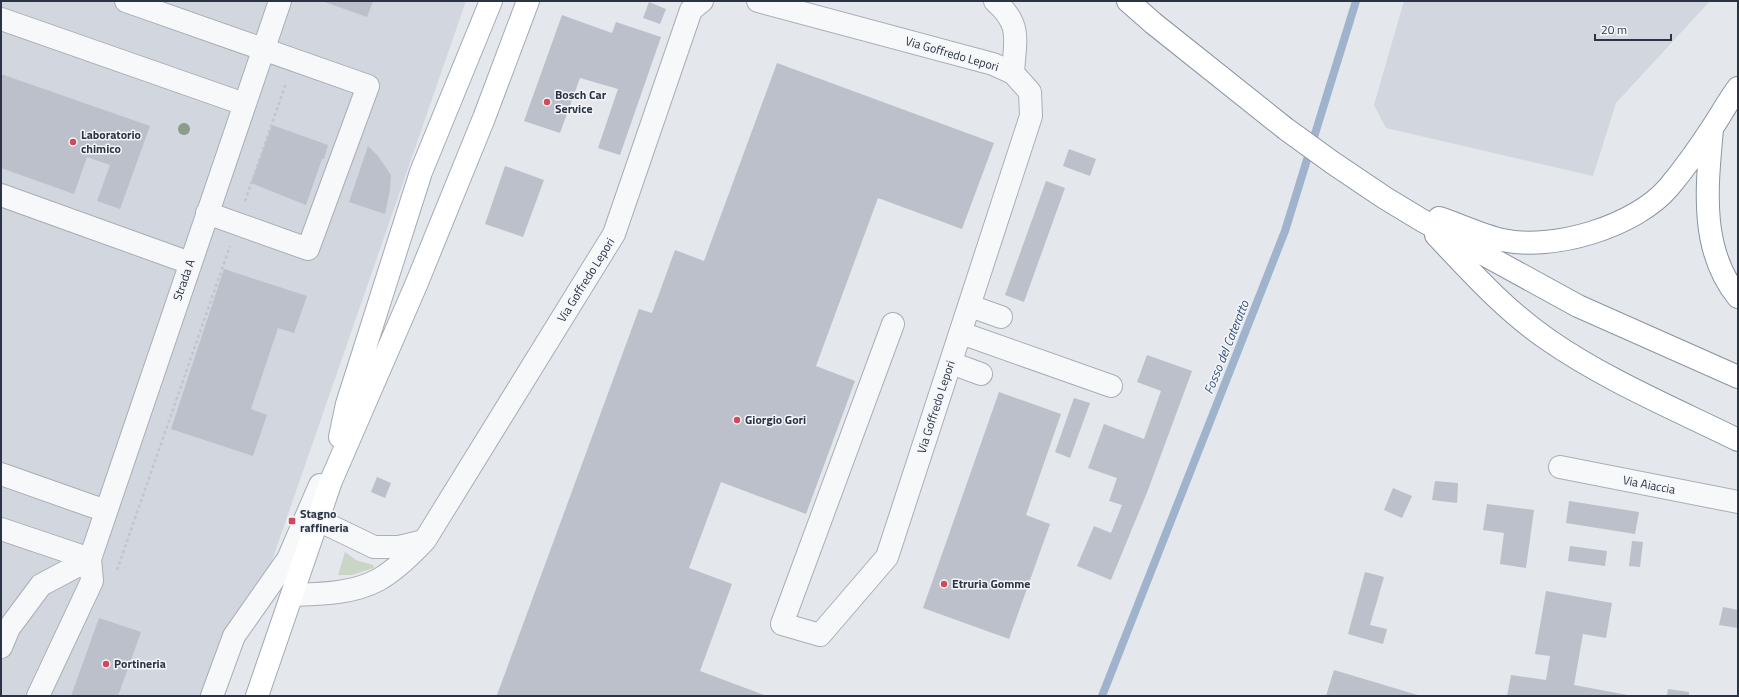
<svg xmlns="http://www.w3.org/2000/svg" width="1739" height="697" font-family="'Titillium Web',sans-serif">
<style>
.built{fill:#d2d6de}
.green{fill:#c9d6c5}
.lines{fill:none;stroke-linecap:round;stroke-linejoin:round}
.stream{stroke:#9fb4cc;stroke-width:8}
.building{fill:#bbc0ca}
.minor-casing{stroke:#a9aeb7;stroke-width:24}
.major-casing{stroke:#a3abb8;stroke-width:24}
.highway-casing{stroke:#8b94a3;stroke-width:24}
.path{stroke:#c2c5cb;stroke-width:2.5;stroke-dasharray:3 3;stroke-linecap:butt}
.minor{stroke:#f7f8fa;stroke-width:22}
.major{stroke:#fff;stroke-width:22}
.highway{stroke:#fff;stroke-width:22}
.tree{fill:#899d89}
.poi-dot{fill:#d1495b;stroke:#f4f6f9;stroke-width:1.5}
.labels{text-anchor:middle;stroke-width:3;stroke-linejoin:round;paint-order:stroke}
.street-label{font-size:12px;fill:#2b3445;stroke:#f4f6f9}
.poi-label{font-size:12px;font-weight:bold;fill:#2b3445;stroke:#f4f6f9;text-anchor:start}
.water-label{font-size:13px;font-style:italic;fill:#34527a;stroke:#f4f6f9}
</style>
<rect width="100%" height="100%" fill="#e4e7ec"/>
<path class="built" d="M1,1H466L225,696H1Z
M1404,1H1710L1616,103L1593,176L1386,128L1374,105Z"/>
<path class="green" d="M345,552L356,560L373,565L374,568L352,575H338Z"/>
<g class="lines">
<path class="stream" d="M1102,696L1285,231L1356,1"/>
</g>
<path class="building" d="M322,1H373L367,17Z
M649,2L666,9L660,24L643,18Z
M562,15L612,33L616,22L661,37L620,155L598,148L618,89L580,78L560,133L524,121Z
M777,63L994,143L962,229L878,198L816,366L855,381L806,514L721,482L689,568L732,584L700,671L767,696L497,695L639,309L652,313L675,250L704,261Z
M1,74L150,126L120,209L97,201L110,165L87,157L74,194L1,168Z
M272,125L328,145L324,159H322L306,205L251,183Z
M368,146L378,156L391,175L390,190L385,214L349,202Z
M1069,149L1096,159L1090,176L1063,166Z
M505,166L544,180L523,237L485,224Z
M1046,181L1065,188L1024,302L1005,295Z
M224,269L307,296L294,333L278,328L251,409L267,415L253,456L171,429Z
M1147,355L1192,371L1148,490L1111,580L1077,566L1094,526L1111,533L1122,505L1109,501L1117,478L1088,468L1104,424L1144,439L1161,391L1137,382Z
M999,392L1061,414L1026,515L1050,524L1009,639L923,608Z
M1074,398L1090,403L1070,458L1055,452Z
M377,477L391,483L385,498L371,492Z
M1435,481L1458,483L1457,503L1432,500Z
M1393,488L1412,496L1402,518L1384,510Z
M1569,501L1639,512L1635,534L1566,523Z
M1487,504L1534,510L1526,568L1500,564L1504,533L1483,530Z
M1632,541L1643,542L1640,567L1629,566Z
M1570,546L1607,551L1605,566L1568,561Z
M1365,572L1384,577L1370,625L1387,629L1383,644L1348,634Z
M1546,591L1612,603L1606,638L1583,634L1574,685L1633,696H1507L1511,675L1546,680L1550,656L1535,654Z
M1723,607L1738,610V628L1719,625Z
M99,618L141,632L118,696H71Z
M1334,670L1421,696H1326Z
M1668,689L1689,692V696H1667Z"/>
<g class="lines">
<defs>
<path id="minor" d="M126,1L368,86L308,249L207,213
M758,1L993,64L1013,73L1030,92L1031,116L887,557L820,635L782,624L893,324
M995,1C1022,25 1015,39 1013,73
M1,19L244,104
M1,195L190,263
M970,306L1001,317
M961,333L1111,386
M951,363L981,374
M1560,467L1738,502
M1,474L106,511
M318,520L374,547H399L424,541
M1,529L90,559
M292,595C320,594 352,594 378,580C396,570 411,555 425,540L614,234L691,10L702,1
M1,647L9,628L41,585L90,559
M38,696L92,581L90,559L280,1
M212,696L234,636L288,559L320,485"/>
<path id="major" d="M340,437L347,404L421,172L491,1
M257,696L331,481L416,285L484,118L528,1"/>
<path id="highway" d="M1128,1L1153,23L1286,129L1333,163L1385,198L1423,221L1578,306L1738,377
M1712,129C1707,186 1699,249 1738,297
M1439,218C1460,225 1481,235 1502,240C1553,251 1635,227 1669,187C1684,169 1699,148 1712,128C1721,115 1728,101 1738,88
M1436,235C1471,272 1505,310 1547,339C1604,379 1675,409 1738,440"/>
</defs>
<use href="#minor" class="minor-casing"/>
<use href="#major" class="major-casing"/>
<use href="#highway" class="highway-casing"/>
<path class="path" d="M245,201L286,83
M117,570L230,246"/>
<use href="#minor" class="minor"/>
<use href="#major" class="major"/>
<use href="#highway" class="highway"/>
</g>
<circle class="tree" cx="184" cy="129" r="6"/>
<g class="poi-dot">
<circle cx="547" cy="102" r="4"/>
<circle cx="73" cy="142" r="4"/>
<circle cx="737" cy="420" r="4"/>
<rect x="288" y="517" width="8" height="8" rx="2"/>
<circle cx="944" cy="584" r="4"/>
<circle cx="106" cy="664" r="4"/>
</g>
<g class="labels">
<g class="street-label">
<text transform="translate(952 54) rotate(16)" y="4">Via Goffredo Lepori</text>
<text transform="translate(184 280) rotate(-71)" y="4">Strada A</text>
<text transform="translate(586 280) rotate(-58)" y="4">Via Goffredo Lepori</text>
<text transform="translate(936 407) rotate(-72)" y="4">Via Goffredo Lepori</text>
<text transform="translate(1649 485) rotate(11)" y="4">Via Aiaccia</text>
</g>
<g class="poi-label">
<text x="555" y="99">Bosch Car<tspan x="555" dy="14">Service</tspan></text>
<text x="81" y="139">Laboratorio<tspan x="81" dy="14">chimico</tspan></text>
<text x="745" y="424">Giorgio Gori</text>
<text x="300" y="518">Stagno<tspan x="300" dy="14">raffineria</tspan></text>
<text x="952" y="588">Etruria Gomme</text>
<text x="114" y="668">Portineria</text>
</g>
<g class="water-label">
<text transform="translate(1226 347) rotate(-68)" y="5">Fosso del Cateratto</text>
</g>
</g>
<rect width="1739" height="697" fill="none" stroke="#2b3445" stroke-width="4"/>
<path d="M1595 34v6h76v-6" fill="none" stroke="#2b3445" stroke-width="2"/>
<text x="1601" y="34" font-size="12" fill="#2b3445" stroke="#f4f6f9" stroke-width="3" paint-order="stroke">20 m</text>
</svg>
